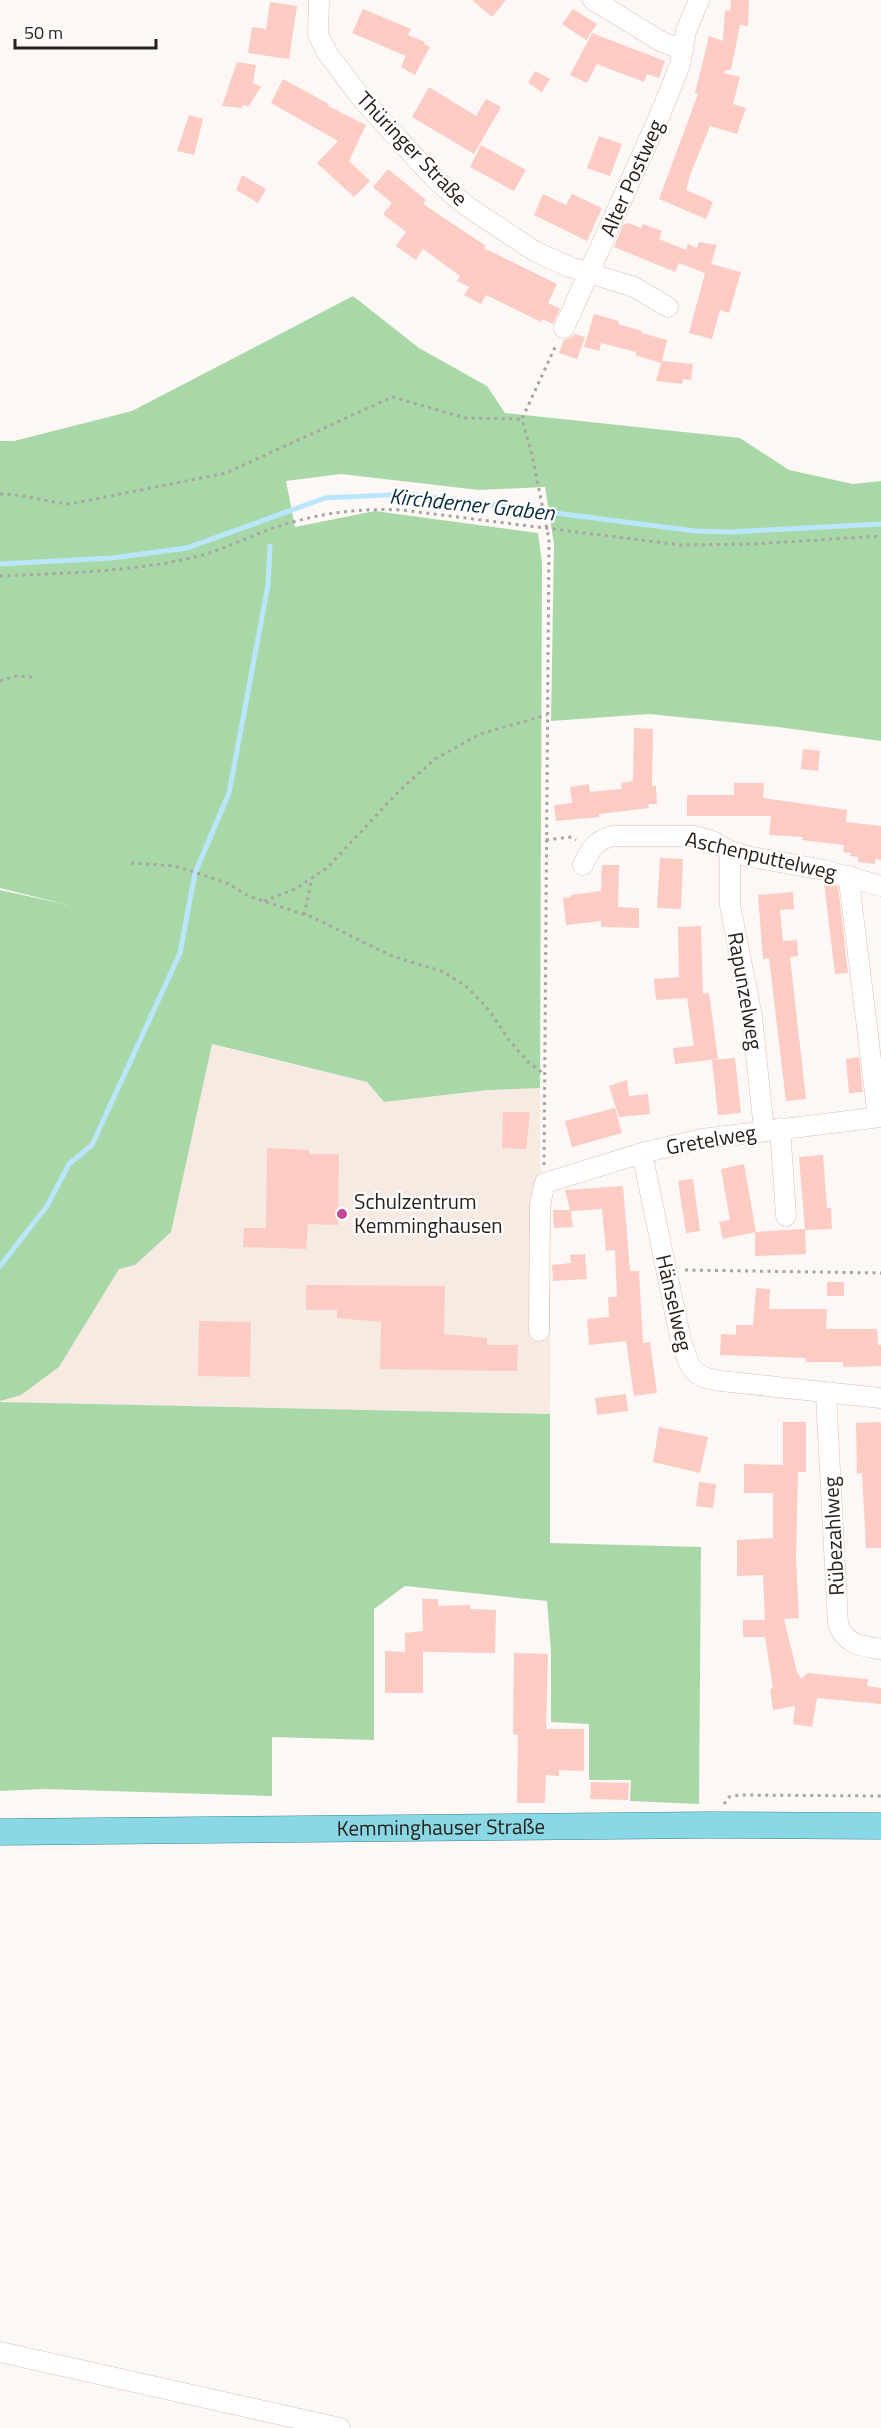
<svg xmlns="http://www.w3.org/2000/svg" width="881" height="2428" font-family="'Titillium Web',sans-serif">
<style>
.built{fill:#f7eae3}
.green{fill:#a9d8a8}
.lines{fill:none;stroke-linecap:round;stroke-linejoin:round}
.stream{stroke:#b9e6fc;stroke-width:5}
.building{fill:#fbcbc4}
.minor-casing{stroke:#d8bfb2;stroke-width:21}
.major-casing{stroke:#358794;stroke-width:27}
.path{stroke:#aaa4a0;stroke-width:3;stroke-dasharray:3 4.5;stroke-linecap:butt}
.minor{stroke:#fff;stroke-width:20}
.major{stroke:#8ad8e6;stroke-width:26}
.poi-dot{fill:#c44898;stroke:#fff;stroke-width:2}
.labels{text-anchor:middle;stroke-width:4.5;stroke-linejoin:round;paint-order:stroke}
.street-label{font-size:21px;fill:#29201b;stroke:#fff}
.poi-label{font-size:21px;fill:#29201b;stroke:#fff;text-anchor:start}
.water-label{font-size:22px;font-style:italic;fill:#082e3d;stroke:#fff}
</style>
<rect width="100%" height="100%" fill="#fdf8f5"/>
<path class="built" d="M184,1038L367,1082L384,1102L488,1090L540,1088V1166L551,1193L550,1414L0,1402V1396Z"/>
<path class="green" d="M353,296L419,348L487,386L505,413L740,438L789,470L853,484L881,481V741L778,727L649,714L551,721L554,544L545,487L479,490L341,474L286,481L295,527L375,511L538,533L542,563L540,1088L488,1090L384,1102L367,1082L212,1044L171,1232L135,1265L119,1269L59,1367L21,1395L0,1401V890L68,905L0,888V441H14L132,411Z
M0,1402L550,1414V1543L701,1547L699,1804L630,1801L631,1780H589V1724L551,1722V1652L547,1601L405,1586L374,1609V1740L272,1737V1796L45,1789L0,1791Z"/>
<g class="lines">
<path class="stream" d="M0,564L112,558L187,548L325,498L408,494L695,531L731,532L881,524
M0,1266L47,1206L69,1164L92,1145L180,953L195,873L229,793L268,585L270,546"/>
</g>
<path class="building" d="M472,0H506L492,17Z
M731,0H749L748,26L740,25L731,70H725L724,73L740,77L733,104L746,108L737,134L710,126L691,173L686,190L713,202L706,219L659,199L698,94L695,93L709,36L723,41L725,10L730,11Z
M270,2L297,6L289,59L248,53L252,27L266,29Z
M363,9L411,29L408,35L425,42L424,44L430,47L415,75L401,67L406,56L352,33Z
M573,9L597,24L586,40L562,24Z
M592,33L665,61L659,78L647,74L644,82L597,64L587,83L570,75Z
M237,62L256,65L253,83L261,87L249,106L243,105L242,108L222,106Z
M535,71L550,79L542,92L528,83Z
M283,79L329,104L328,106L366,125L349,161L370,181L354,197L317,163L338,141L271,103Z
M429,87L476,116L486,99L501,107L474,154L412,117Z
M189,115L203,119L194,155L177,151Z
M599,136L622,144L610,176L587,168Z
M481,145L526,170L514,191L470,167Z
M388,169L426,200L423,204L486,246L484,248L557,284L548,303L560,309L553,324L542,319L541,322L486,295L481,304L464,295L469,287L457,281L460,276L423,249L416,260L396,246L406,232L383,214L392,203L373,187Z
M242,175L266,189L258,203L236,190Z
M543,194L566,205L572,194L602,208L587,241L534,215Z
M629,223L641,228L643,224L662,231L659,239L686,250L688,244L697,248L699,242L717,245L711,264L741,272L729,313L720,310L712,339L689,333L705,273L679,263L675,272L614,247L623,225Z
M594,314L619,321L618,324L642,331V333L667,340L662,361L693,364L691,380L683,379L682,384L656,381L661,363L635,355L636,352L601,343L599,351L584,347Z
M575,334L585,337L577,359L559,353L564,340L570,338Z
M634,728L653,729L652,786H656L657,804H648L649,808L599,814V817L556,821L554,805L572,803L570,787L589,784L590,792L622,789L621,783L633,781Z
M803,749L820,751L818,771L801,769Z
M734,783H764L763,798L847,810L846,822L881,826V860L875,859V864L858,862V857L850,856L851,853L843,852L844,845L802,840L803,837L769,835L771,816H687V795H734Z
M660,858L683,859L681,909L657,908Z
M602,865H619L618,907L639,908V928L601,927V921L566,925L563,898L571,897V895L601,891Z
M824,883L838,886L848,973L835,974Z
M793,892L794,909L780,910L783,941L797,940L798,956L790,957L806,1099L786,1101L769,958L763,959L758,895Z
M701,926L703,994L709,993L718,1059L675,1064L673,1048L694,1046L687,998L656,1000L654,979L679,977L678,927Z
M859,1057L863,1092L849,1093L846,1059Z
M735,1058L741,1113L718,1115L712,1060Z
M627,1080L629,1096L648,1094L650,1114L619,1117L609,1086Z
M615,1108L622,1133L572,1147L565,1121Z
M503,1112H530L526,1149L502,1148Z
M267,1148L309,1150V1154H339L338,1225L308,1224L306,1249L243,1247L244,1228H266Z
M823,1155L827,1208H831L832,1229L805,1230L799,1157Z
M744,1164L756,1232L723,1239L719,1222L730,1220L721,1169Z
M693,1179L700,1231L686,1233L678,1181Z
M623,1186L630,1271H639L643,1343L650,1342L657,1393L634,1396L626,1341L589,1345L587,1319L609,1317L608,1297H617L615,1250L606,1251L602,1209L571,1211L573,1227L554,1228L553,1210H570L565,1190Z
M805,1229L806,1254L755,1256V1232Z
M585,1254L587,1279L553,1281L552,1265L571,1263L570,1255Z
M827,1282H844V1296H827Z
M306,1285L445,1286L444,1334L487,1338V1345H518L517,1371L380,1369L381,1322L337,1318V1310H306Z
M756,1288L770,1289L769,1309H827L826,1329H877L878,1345H881V1366L843,1367V1362H806V1358L720,1355L721,1334L736,1335V1325H753Z
M199,1321L251,1322L250,1377L198,1376Z
M626,1394L628,1411L597,1415L595,1398Z
M783,1422H806V1472H798L796,1559L799,1618L784,1619L797,1672L801,1679L808,1673L856,1678L868,1679L867,1686L881,1688V1704L817,1698L812,1727L793,1724L795,1706L773,1710L770,1689L773,1688L765,1637H743V1620H765L763,1575L737,1576V1540L773,1538V1493H744V1464L783,1465Z
M879,1422L881,1423V1548H866L862,1473L857,1474L856,1423Z
M659,1427L708,1437L700,1473L653,1462Z
M699,1482L716,1484L713,1508L696,1506Z
M422,1599H438V1606L470,1605V1609L496,1610L495,1653L423,1652V1693H385V1651L405,1652V1633L423,1631Z
M514,1653L548,1654L546,1729H584V1771L559,1770V1776L546,1775L545,1803H517L518,1735L513,1734Z
M591,1782L629,1783L628,1800L590,1799Z"/>
<g class="lines">
<defs>
<path id="minor" d="M319,0L318,35L328,54L362,99L436,180L468,207L536,252L570,267L634,287L668,307
M593,0L662,42L683,50
M564,328L659,117L680,65L686,31L699,0
M730,851V905L752,1017L764,1130
M583,865C590,849 595,841 612,836H695L712,841L730,851L746,856L824,870L881,886
M850,876L849,881L878,1117
M780,1128L786,1216
M642,1153L681,1341C690,1368 691,1377 721,1381L881,1398
M539,1331L540,1205L545,1183L642,1153L702,1139L881,1117
M826,1394L838,1624C846,1645 861,1646 881,1649
M0,2352L340,2428"/>
<g id="major">
<path id="s1" d="M0,1832L708,1825L881,1826"/>
</g>
</defs>
<use href="#minor" class="minor-casing"/>
<use href="#major" class="major-casing"/>
<path class="path" d="M0,494C24,494 46,502 70,504L226,473L392,397L466,418L522,419
M0,576C66,573 131,572 195,557C224,550 249,536 276,527C320,513 356,508 402,510L680,545L753,544L881,536
M0,681L16,676L37,677
M546,840L570,837L576,840
M131,863L175,866L212,878L229,884L248,896L312,917L392,956L444,972L468,988L489,1010L509,1040L528,1062L544,1074
M264,901L295,889L327,868L400,790L435,759L480,734L547,715
M304,915L312,878
M544,1165L549,539L532,455L522,419L556,345
M685,1270L881,1273
M724,1804L729,1797L740,1795L881,1796"/>
<use href="#minor" class="minor"/>
<use href="#major" class="major"/>
</g>
<circle class="poi-dot" cx="342" cy="1214" r="6"/>
<g class="labels">
<g class="street-label">
<text transform="translate(412 149) rotate(46)" y="7">Thüringer Straße</text>
<text transform="translate(632 178) rotate(-66)" y="7">Alter Postweg</text>
<text transform="translate(761 856) rotate(13)" y="7">Aschenputtelweg</text>
<text transform="translate(745 991) rotate(80)" y="7">Rapunzelweg</text>
<text transform="translate(711 1140) rotate(-10)" y="7">Gretelweg</text>
<text transform="translate(674 1303) rotate(77)" y="7">Hänselweg</text>
<text transform="translate(834 1536) rotate(-93)" y="7">Rübezahlweg</text>
<text dy="7" stroke="none"><textPath href="#s1" startOffset="441">Kemminghauser Straße</textPath></text>
</g>
<g class="poi-label">
<text x="354" y="1209">Schulzentrum<tspan x="354" dy="24">Kemminghausen</tspan></text>
</g>
<g class="water-label">
<text transform="translate(472 504) rotate(6)" y="8">Kirchderner Graben</text>
</g>
</g>
<path d="M15 39v9h141v-9" fill="none" stroke="#29201b" stroke-width="3"/>
<text x="24" y="39" font-size="18" fill="#29201b" stroke="#ffffff" stroke-width="4.5" paint-order="stroke">50 m</text>
</svg>
